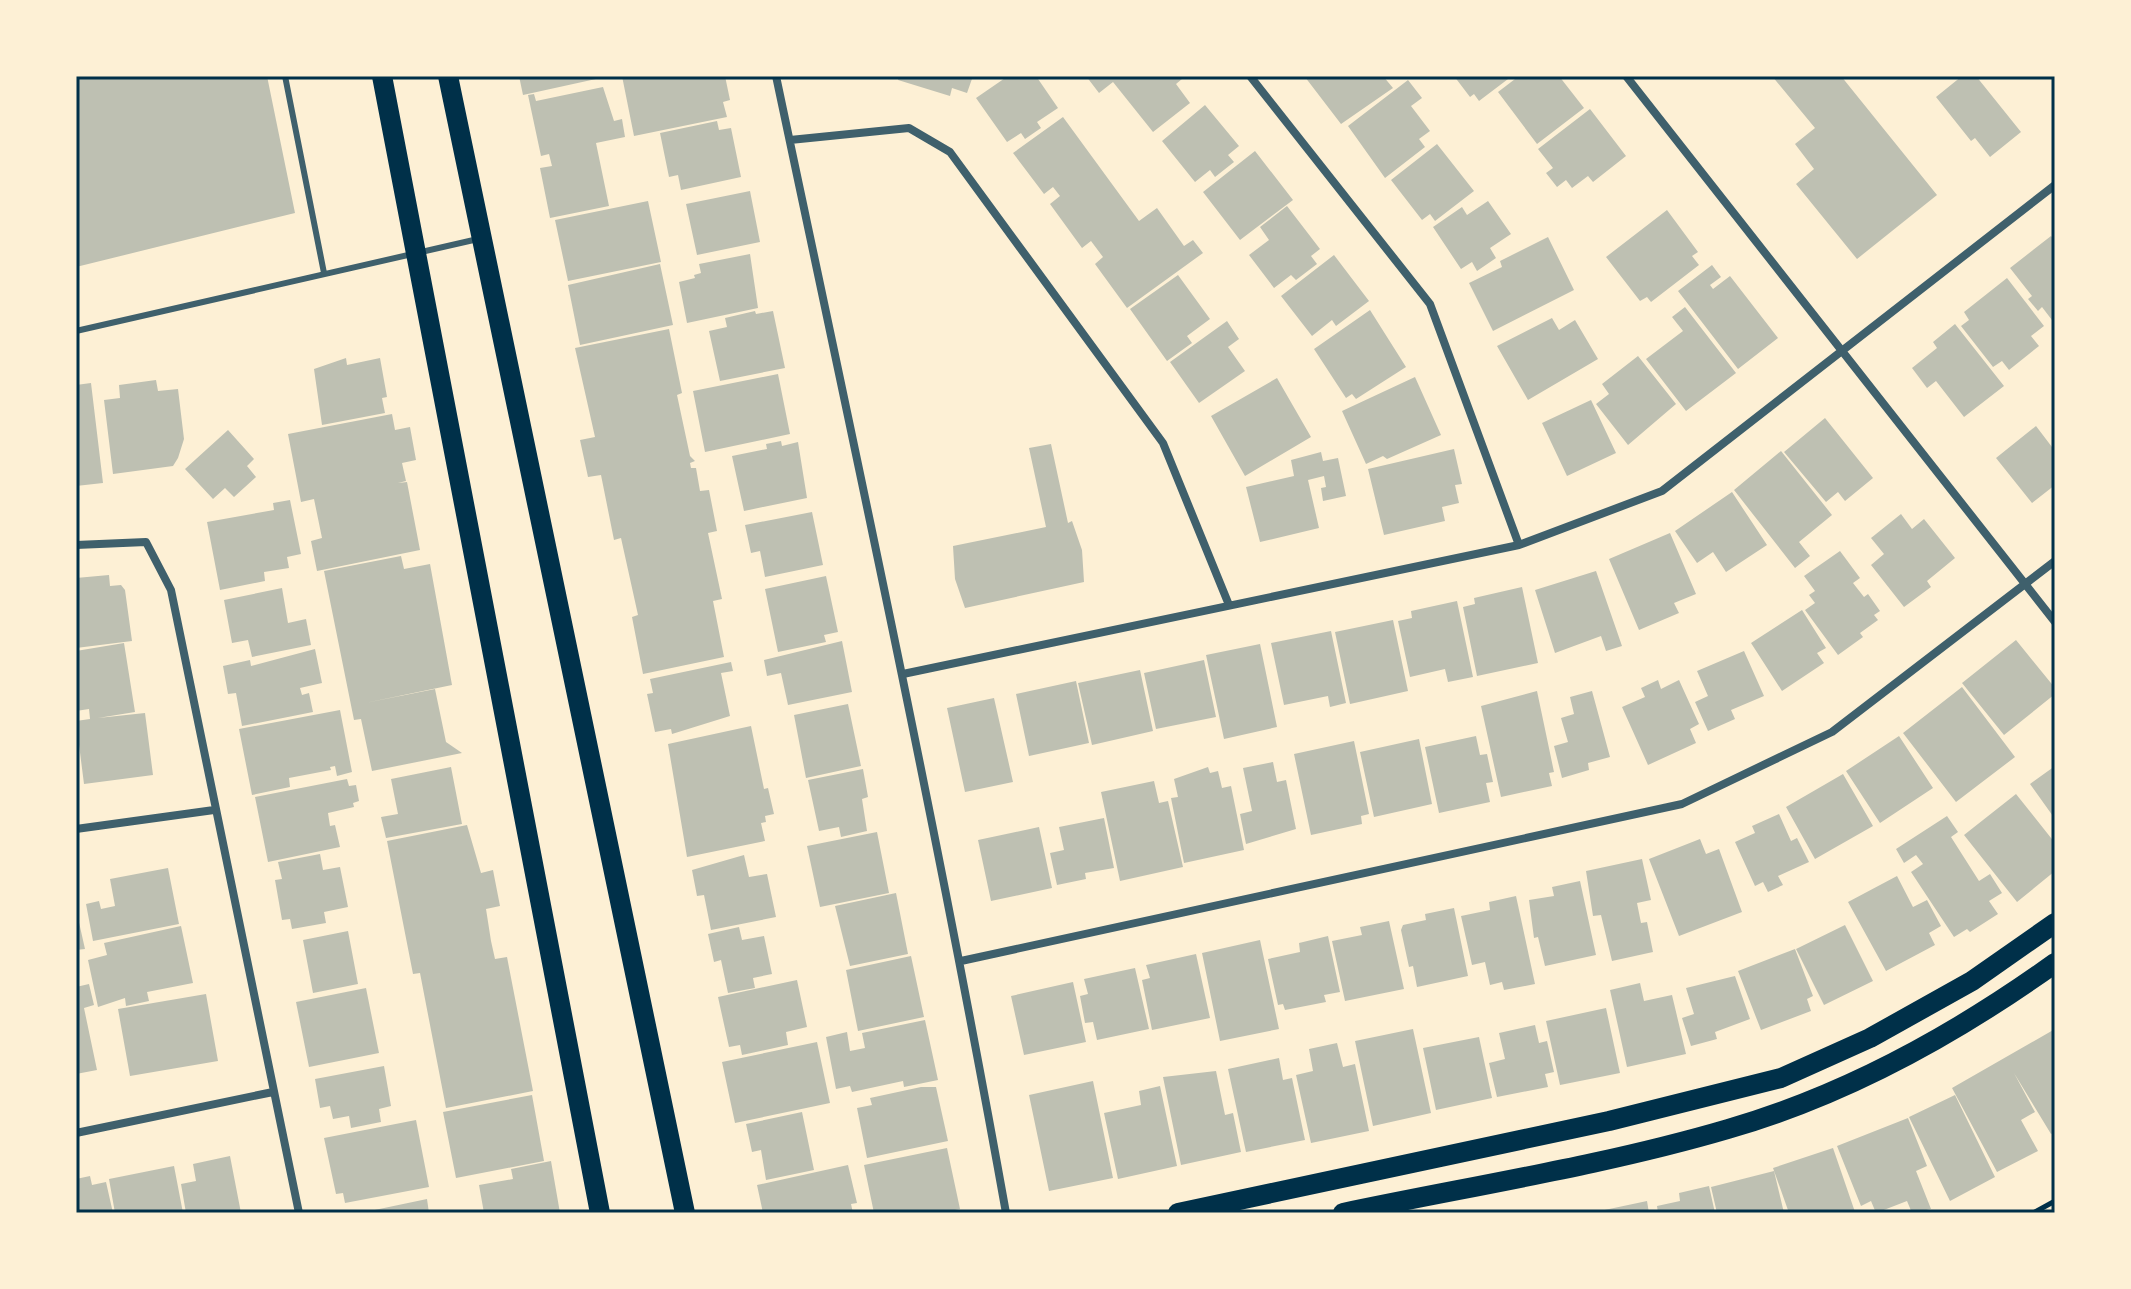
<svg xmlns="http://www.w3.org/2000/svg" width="2131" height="1289" font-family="'Fira Sans',sans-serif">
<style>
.building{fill:#bec0b2}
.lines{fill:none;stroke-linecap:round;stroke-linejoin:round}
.path{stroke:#003049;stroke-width:5}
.service{stroke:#3f606c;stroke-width:6}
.minor{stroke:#3f606c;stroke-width:8}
.primary{stroke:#003049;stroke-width:20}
.neatline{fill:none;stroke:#003049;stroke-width:3}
</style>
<rect width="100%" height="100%" fill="#fdf0d5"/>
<path class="building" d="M76,76H267L295,213L76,267Z
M519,76H605V77L523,95Z
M622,76L639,79L725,76L730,100L723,102L727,117L634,136Z
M899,76H973L967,93L952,88L950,96L898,80Z
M1008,76H1036L1058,108L1037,122L1041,128L1025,139L1021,133L1007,142L976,98Z
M1086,76H1180L1182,79L1176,84L1190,103L1153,132L1113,82L1099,93Z
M1383,76L1393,88L1341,124L1305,77Z
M1454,76H1512L1479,101L1474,94L1470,97Z
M1519,76H1559L1584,108L1537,144L1498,92Z
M1772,76H1841L1937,195L1857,259L1796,184L1814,169L1795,144L1815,128Z
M1962,76H1976L2021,132L1990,157L1975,138L1971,141L1936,97Z
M1408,80L1422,98L1411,106L1430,131L1419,139L1425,147L1385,178L1348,126Z
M603,87L614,121L622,119L625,137L596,143L609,206L550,218L540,168L552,166L549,154L541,156L528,95L534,94L536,101Z
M1205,105L1239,146L1228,155L1234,162L1215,177L1210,170L1195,182L1162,141Z
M1590,109L1626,156L1593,182L1588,176L1572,188L1566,180L1557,187L1546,173L1553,168L1538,149Z
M1063,117L1139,221L1157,208L1184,246L1193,240L1203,253L1127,308L1095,264L1103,257L1091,241L1082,248L1050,204L1060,196L1053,187L1044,194L1013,153Z
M717,121L719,130L731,128L741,177L681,190L678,175L669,177L660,133Z
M1437,144L1474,191L1435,221L1430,214L1422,220L1391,180Z
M1255,151L1293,200L1240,240L1203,192Z
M750,191L760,242L697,255L686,204Z
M648,201L661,262L568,281L555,220Z
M1488,201L1511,234L1490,248L1496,258L1477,271L1472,262L1461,269L1433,227L1462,207L1467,215Z
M1287,206L1320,249L1311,256L1317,264L1296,280L1291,275L1274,288L1249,255L1269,240L1260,227Z
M1667,210L1698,252L1692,256L1699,265L1651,302L1647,297L1640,301L1606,257Z
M2051,236L2055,241V324L2042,307L2038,311L2028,299L2032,296L2010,268Z
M1548,237L1574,290L1493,331L1469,283L1502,267L1500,261Z
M750,254L758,308L687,323L679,282L695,278L694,275L701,273L699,264Z
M1334,255L1369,301L1336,326L1332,320L1312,336L1281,296Z
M660,264L673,325L580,345L568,285Z
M1712,265L1721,277L1710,285L1713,289L1730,276L1778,338L1738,369L1678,291Z
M1178,275L1210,319L1187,336L1192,343L1167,361L1130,309Z
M2007,278L2044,326L2031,336L2039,346L2009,370L2002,361L1993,367L1961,326L1969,320L1964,312Z
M1685,307L1736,373L1686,411L1646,359L1683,331L1672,317Z
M1370,310L1406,367L1356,399L1352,394L1346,398L1314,349Z
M755,311L756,314L773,311L785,368L720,381L709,331L727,327L725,318Z
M1552,318L1559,330L1575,320L1598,359L1528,400L1497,346Z
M1227,321L1239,339L1228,347L1245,371L1199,403L1170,362Z
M1955,324L2004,386L1964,417L1936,381L1927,388L1912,368L1937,348L1933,342Z
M669,329L682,393L677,395L690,456L695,461L690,463L691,468H696L700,491L709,490L717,531L708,533L722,599L713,601L724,657L643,674L632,617L638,615L621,538L614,540L601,475L588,477L580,440L595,437L575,348Z
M1638,356L1676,404L1628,445L1596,404L1609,394L1602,384Z
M346,358L347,365L380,358L387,397L382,398L385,413L322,425L314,369Z
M778,374L790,434L705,452L693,391Z
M1415,377L1441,435L1387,459L1383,456L1366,464L1342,411Z
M1277,378L1311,437L1245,476L1211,416Z
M156,380L158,391L178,389L184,439L178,458L173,466L113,474L104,400L120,398L119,385Z
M91,383L103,483L76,486V385Z
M1591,400L1616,453L1567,476L1542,423Z
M392,414L395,430L410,427L416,460L402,463L406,481L398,483L407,482L420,550L317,571L311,541L322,538L314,499L301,502L288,434Z
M1825,418L1873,478L1845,501L1838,492L1826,502L1784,452Z
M2036,426L2055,451V485L2032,503L1996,458Z
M228,430L254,459L247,466L256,477L234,497L225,488L213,499L185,469Z
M781,441L782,446L798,442L807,498L744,511L732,456L767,449L766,444Z
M1051,444L1068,523L1072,521L1082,550L1084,582L965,608L955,579L953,546L1046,527L1029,448Z
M1454,449L1462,484L1455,485L1459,503L1442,507L1445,521L1384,535L1368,469Z
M1781,451L1832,515L1799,542L1810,556L1795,568L1734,490Z
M1321,452L1323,461L1338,458L1346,496L1323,501L1321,488L1326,487L1324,476L1308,480L1319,528L1260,542L1246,487L1294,476L1291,460Z
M1732,492L1767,545L1726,572L1713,552L1697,563L1675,531Z
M290,500L301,554L287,557L289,568L264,572L265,581L220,590L207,522L274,510L273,503Z
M812,512L823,565L765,577L760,551L751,553L745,525Z
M1901,514L1912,529L1924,519L1955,558L1927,581L1931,587L1904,607L1871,565L1884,554L1871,538Z
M1670,533L1696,594L1674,603L1679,613L1639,630L1609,559Z
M1840,551L1860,578L1853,583L1864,597L1868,594L1880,611L1874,615L1878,620L1860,633L1863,637L1838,655L1805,610L1815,603L1809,595L1815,591L1804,576Z
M401,556L404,569L430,564L452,685L365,703L435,689L446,742L462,753L372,771L361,719L354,720L324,571Z
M1596,571L1622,646L1606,651L1601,636L1555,653L1535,590Z
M109,575L110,586L121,585L125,590L132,641L76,648V578Z
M826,576L838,632L824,635L826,642L778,652L765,589Z
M1522,587L1538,663L1477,676L1463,607L1475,604L1474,598Z
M282,588L288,623L306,619L311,645L252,657L248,640L232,643L224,600Z
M1457,601L1473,677L1448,682L1445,669L1410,677L1398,621L1412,618L1411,611Z
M1802,610L1826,648L1817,653L1824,663L1782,691L1751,643Z
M1393,620L1408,691L1350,704L1335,632Z
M1331,631L1346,703L1330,707L1328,696L1284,705L1271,643Z
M2016,640L2055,688V694L2004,735L1962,683Z
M842,641L852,692L788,705L781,673L767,676L764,660Z
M124,643L135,712L98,718L145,713L153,775L84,784L76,721L90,719L89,709L76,711V651Z
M1260,644L1277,727L1224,739L1206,655Z
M315,649L322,683L300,688L302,695L309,693L313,712L242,726L236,693L228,694L223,666L250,660L251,666Z
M1744,651L1764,696L1731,710L1735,719L1708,731L1695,702L1708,696L1697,671Z
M1204,660L1216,717L1156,729L1144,673Z
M731,662L733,671L721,673L730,716L672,734L671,729L655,732L647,694L653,693L650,679Z
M1140,670L1153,731L1092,745L1078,683Z
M1658,680L1661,689L1679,680L1699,724L1690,729L1696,743L1648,765L1622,707L1645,697L1641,688Z
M1076,681L1089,743L1029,756L1016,694Z
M1962,687L2015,757L1956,802L1903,733Z
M1537,691L1554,772L1549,773L1552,786L1501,797L1481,706Z
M1592,691L1610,757L1588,763L1589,770L1562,778L1554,746L1568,742L1561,718L1574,714L1570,697Z
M994,698L1013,782L965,792L947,708Z
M848,704L861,766L806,778L794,715Z
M340,710L352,772L337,776L335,766L330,767L331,770L289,778L290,787L252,795L239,729Z
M751,726L764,789L768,788L774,814L765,816L766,822L761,823L765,841L687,857L668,744Z
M1476,736L1480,755L1487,754L1493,782L1486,783L1490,802L1439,813L1425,747Z
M1899,736L1933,788L1880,823L1846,771Z
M1419,739L1432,804L1374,817L1360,752Z
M1354,741L1369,814L1361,816L1362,824L1311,835L1294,754Z
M1273,762L1277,782L1286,780L1296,829L1246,844L1240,814L1252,811L1243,768Z
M2055,766V819L2030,784Z
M451,767L462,824L386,838L381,817L398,814L391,779Z
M1208,767L1210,773L1218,771L1222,788L1231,786L1244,850L1184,863L1171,798L1178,797L1174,779Z
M863,769L868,797L862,799L867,831L841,837L839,827L819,831L808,780Z
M1843,774L1873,826L1815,859L1786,807Z
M347,779L349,786L356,785L359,801L353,803L354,807L328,813L330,826L335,825L340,847L268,862L255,797Z
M1154,781L1159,803L1168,801L1183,867L1120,881L1101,792Z
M2016,794L2055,843V871L2017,902L1964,835Z
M1779,814L1791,841L1797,838L1809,862L1778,876L1783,885L1768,892L1763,882L1755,886L1735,842L1755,833L1752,826Z
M1947,816L1958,832L1951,837L1979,881L1990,874L2002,893L1989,901L1998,914L1970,932L1967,929L1954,937L1911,872L1923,864L1916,855L1904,863L1896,849Z
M1104,818L1114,868L1085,873L1086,879L1057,885L1050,853L1064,850L1059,827Z
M467,825L481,873L493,870L500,906L486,909L491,941L495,959L507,957L533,1091L446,1108L420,973L413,974L387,841Z
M1039,827L1052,888L991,901L978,840Z
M877,832L889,893L820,907L807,846Z
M1700,839L1706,854L1719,849L1742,912L1679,936L1649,859Z
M320,854L323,870L340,867L348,907L324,912L326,923L292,929L290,919L282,920L275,880L282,879L278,862Z
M744,855L749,877L767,874L776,917L711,930L704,895L697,896L692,870Z
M1642,859L1651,900L1637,903L1641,923L1647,922L1653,952L1612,961L1601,915L1593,916L1586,871Z
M168,868L179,924L93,941L86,904L99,901L101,909L115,906L110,879Z
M1897,876L1913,907L1927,900L1941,926L1929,933L1935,945L1886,971L1848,902Z
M1580,881L1596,955L1545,966L1538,937L1534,938L1529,900L1554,896L1552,887Z
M896,893L908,954L850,966L835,906Z
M1516,896L1535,984L1504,990L1502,982L1490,985L1485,962L1472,965L1461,916L1490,910L1489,902Z
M1454,908L1468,976L1417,987L1413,966L1409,967L1401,930L1403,925L1426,920L1425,914Z
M76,909L85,949L76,950Z
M1389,921L1404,989L1345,1001L1332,941L1362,935L1360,927Z
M1845,925L1873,981L1824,1005L1796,949Z
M181,926L193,983L147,992L149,1001L126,1006L125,998L98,1007L88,960L107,955L104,943Z
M739,927L742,940L764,936L772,974L753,978L755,988L728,993L721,960L714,962L708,934Z
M348,931L358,984L313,993L303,940Z
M1328,936L1340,992L1324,995L1326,1002L1285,1010L1283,1004L1278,1005L1268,959L1300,952L1299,943Z
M1260,940L1279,1029L1220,1041L1202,953Z
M1795,949L1813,996L1807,999L1811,1011L1761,1030L1738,971Z
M1196,954L1210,1018L1152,1030L1142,980L1150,978L1146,965Z
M911,956L924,1017L858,1031L846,970Z
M1135,968L1149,1029L1097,1040L1093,1022L1085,1023L1080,996L1088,994L1084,979Z
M1735,976L1750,1019L1715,1032L1717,1039L1691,1046L1682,1018L1694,1014L1686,988Z
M797,980L807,1027L786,1032L788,1045L742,1055L740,1045L729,1047L718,997Z
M1073,982L1086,1042L1024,1055L1011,996Z
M1640,983L1644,1001L1672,995L1686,1054L1627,1067L1610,990Z
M89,984L94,1005L84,1008L97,1070L76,1074V987Z
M366,988L379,1053L309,1067L296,1002Z
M206,994L218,1061L130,1076L118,1009Z
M1606,1008L1620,1073L1560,1085L1546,1021Z
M925,1020L938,1080L904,1087L903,1081L852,1092L850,1086L836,1089L826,1037L847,1032L850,1051L865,1048L862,1033Z
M1535,1025L1539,1043L1547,1041L1554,1072L1545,1074L1548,1087L1497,1097L1489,1063L1505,1059L1499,1033Z
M1413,1029L1431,1113L1373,1126L1355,1041Z
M2055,1029V1132L2051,1134L2014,1073L2035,1112L2021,1120L2038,1151L1997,1172L1952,1088Z
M1479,1037L1492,1098L1436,1110L1423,1048Z
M817,1042L830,1103L735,1123L722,1062Z
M1337,1043L1343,1067L1355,1064L1369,1131L1311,1143L1296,1075L1313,1071L1309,1049Z
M1279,1058L1283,1080L1292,1078L1305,1140L1246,1152L1228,1069Z
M384,1066L391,1106L379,1109L381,1122L351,1128L349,1116L333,1119L330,1106L320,1108L315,1079Z
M1216,1071L1225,1115L1233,1113L1241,1152L1181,1165L1163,1077Z
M1093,1081L1113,1178L1049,1191L1029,1095Z
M1160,1086L1177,1166L1118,1179L1104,1113L1141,1105L1139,1091Z
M921,1087H936L948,1141L867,1158L857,1108L872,1105L870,1098Z
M532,1095L544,1161L456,1178L443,1112Z
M1955,1095L1995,1177L1950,1201L1909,1117Z
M802,1112L814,1170L766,1180L761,1150L752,1152L746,1124Z
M1908,1118L1927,1166L1916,1171L1931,1209L1912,1213L1907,1201L1876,1213L1871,1201L1861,1206L1837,1146Z
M416,1120L429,1187L345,1203L343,1193L336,1194L324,1138Z
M947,1148L960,1209L940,1213H874L864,1165Z
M1833,1148L1855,1212L1789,1213L1773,1168Z
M230,1156L241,1213H186L181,1184L196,1181L193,1164Z
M551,1161L560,1213H484L479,1185L513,1179L511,1169Z
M848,1165L857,1203L851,1204L853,1213H763L757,1185Z
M174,1166L183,1213H115L109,1179Z
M1774,1171L1784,1213H1717L1711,1187Z
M90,1176L92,1185L106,1182L113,1213H76V1179Z
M1709,1186L1715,1213H1658L1657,1206L1680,1201L1679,1193Z
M427,1199L429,1213H365V1212Z
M1647,1201L1649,1213H1595V1212Z"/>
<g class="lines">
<path class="path" d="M2033,1213L2055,1201"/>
<path class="service" d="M285,76L324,273
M76,331L478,239"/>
<path class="minor" d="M776,76C856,455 938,832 1006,1213
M1250,76L1430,304L1519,545
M1626,76L2055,622
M790,140L909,128L950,152L1163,443L1229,605
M76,545L146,542L171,590L299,1213
M903,674L1519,545L1662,491L2055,185
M76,829L214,810
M961,961L1682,804L1832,732L2055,561
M76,1133L273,1092"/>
<path class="primary" d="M382,76L600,1213
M448,76L685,1213
M1178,1213L1609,1121L1781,1078L1870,1038L1972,981L2055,923
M1343,1213C1471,1186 1602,1166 1728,1129C1846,1095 1956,1034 2055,963"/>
</g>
<rect width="2131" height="1289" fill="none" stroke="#fdf0d5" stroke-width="156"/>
<rect x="78" y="78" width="1975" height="1133" class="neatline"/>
</svg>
